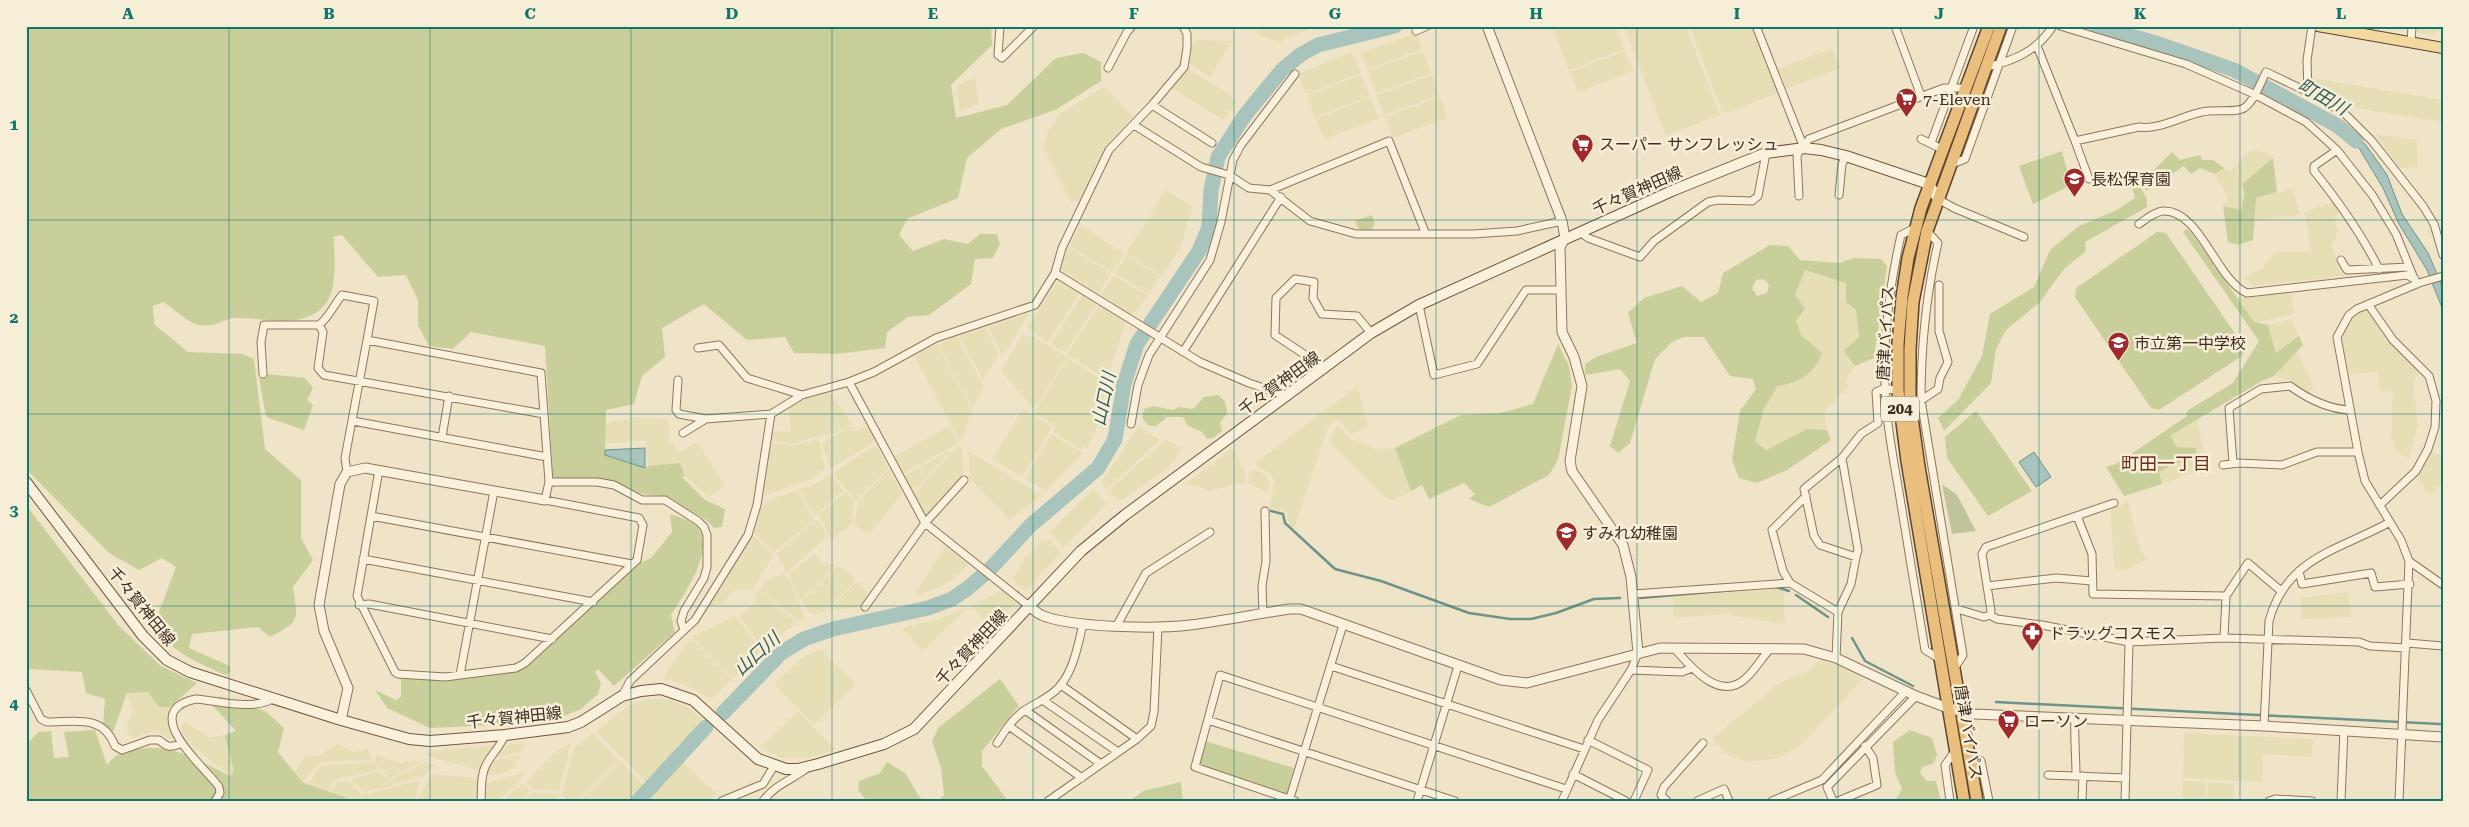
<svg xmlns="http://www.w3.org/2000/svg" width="2469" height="827" font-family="'Roboto Serif','Noto Sans JP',serif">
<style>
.farmland{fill:#e6deb5}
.green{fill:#c9cf9b;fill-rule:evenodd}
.cemetery{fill:#bfc49a}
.water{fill:#a9c4bc;stroke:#6f938a}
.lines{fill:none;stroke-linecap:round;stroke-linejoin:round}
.stream{stroke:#6f938a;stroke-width:2.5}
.river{stroke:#a9c4bc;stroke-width:15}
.minor-casing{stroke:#8d765c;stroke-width:9}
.tertiary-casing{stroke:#8d765c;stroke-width:11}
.secondary-casing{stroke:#6f573f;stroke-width:12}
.primary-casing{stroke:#5b4430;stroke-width:12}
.trunk-casing{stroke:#5b4430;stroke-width:14}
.minor{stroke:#faf1dc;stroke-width:7}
.tertiary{stroke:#faf1dc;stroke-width:9}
.secondary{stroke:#faf1dc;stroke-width:10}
.primary{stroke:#f3d9a0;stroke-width:10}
.trunk{stroke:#eabe7c;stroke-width:11}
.grid{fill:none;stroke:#0f766e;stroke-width:1;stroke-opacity:0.55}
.labels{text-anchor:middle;stroke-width:5;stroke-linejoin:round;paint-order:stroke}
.shield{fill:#f7eed8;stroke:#756857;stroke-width:1}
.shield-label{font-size:15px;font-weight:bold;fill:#3d2e20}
.poi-label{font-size:16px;fill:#3d2e20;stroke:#f7eed8;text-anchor:start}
.street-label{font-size:16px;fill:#3d2e20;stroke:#f7eed8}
.water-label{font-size:18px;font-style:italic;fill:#2f5d5a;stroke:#f7eed8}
.neighbourhood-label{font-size:18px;fill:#6b2e1e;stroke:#f7eed8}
.neatline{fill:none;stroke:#0f766e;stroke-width:2}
.grid-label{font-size:16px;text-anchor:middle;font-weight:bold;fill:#0f766e}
</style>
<rect width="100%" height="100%" fill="#f0e4c8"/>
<path class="farmland" d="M1257,26H1315L1279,42L1257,34Z
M1552,26H1616L1624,49L1569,70Z
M1624,26H1686L1720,115L1666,136Z
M1689,26H1752L1778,93L1723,114Z
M2415,26H2443L2442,29L2433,35L2416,32Z
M1417,33L1422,49L1367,69L1361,53Z
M1197,40L1232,41L1210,77L1189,63L1192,42Z
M1832,48L1840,68L1786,89L1778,69Z
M1423,51L1431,73L1376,93L1368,71Z
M1625,51L1633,71L1578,92L1570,72Z
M1353,52L1361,73L1306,94L1298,74Z
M1187,68L1238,100L1223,120L1171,87Z
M1361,75L1370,96L1315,117L1307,96Z
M1432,75L1439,95L1384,115L1376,95Z
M975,77L979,104L960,112L956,86Z
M2312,78L2443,100V122L2337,105L2316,89Z
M1104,87L1133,117L1103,149V154L1081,200L1071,202L1043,147L1047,133L1059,114Z
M1370,97L1379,118L1324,139L1316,119Z
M1440,97L1447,118L1392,138L1385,117Z
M2375,134L2417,140L2418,167L2400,168Z
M2251,150L2264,152L2273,158L2242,184L2245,194L2241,210L2223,206L2228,198L2215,174L2224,168L2230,171Z
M2293,189L2300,215L2255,220L2256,198Z
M1166,190L1193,207L1180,248L1162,276L1126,253Z
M2334,201L2340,211L2335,218L2338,233L2331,245L2345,276L2253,286L2244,277L2261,269L2272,256L2280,252H2311L2305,212Z
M1080,225L1124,253L1112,272L1070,246Z
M1068,247L1111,273L1098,293L1061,269Z
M1127,255L1160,276L1149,294L1115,273Z
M1805,270L1846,283V302L1856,310L1859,337L1845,351L1855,366L1846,380L1848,387L1825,411L1827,430L1807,429L1765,450L1755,442L1764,408L1778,386L1801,335L1796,320L1795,295Z
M1114,275L1148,296L1132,315L1101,295Z
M1059,279L1080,292L1048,342L1027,328Z
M2290,291L2294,314L2254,323L2237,298Z
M1083,294L1097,303L1065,353L1051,344Z
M1099,305L1126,322L1107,380L1067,354Z
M2367,307L2420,370L2413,383L2418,425L2409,459L2397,452L2391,438L2393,391L2381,392L2378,371L2349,375L2342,341L2350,317Z
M1029,313L1003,356L988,327Z
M2291,319L2299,336L2277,353L2268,325Z
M985,328L999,354L983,379L959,336Z
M1023,334L1029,338L1031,335L1067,357L1034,409L1001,371Z
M956,335L984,387L972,408L939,345Z
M937,344L972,410L961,443L914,356Z
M2297,352L2314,386L2309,394L2289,380L2274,376Z
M1068,358L1106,383L1102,416L1087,449L1084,446L1082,450L1053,432L1056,427L1034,413Z
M1357,386L1368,425L1352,435L1337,419L1328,427L1294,529L1287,520V512L1269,508L1275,481L1269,473L1254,464Z
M829,392L852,424L834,434L818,436L794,444L770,440L772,431L790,432L789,405L809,396Z
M1023,409L1052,427L1022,477L993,459Z
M636,417L668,419L669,444L673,442L678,453L698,442L725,485L709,497L685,476L680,463L648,466L646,440L606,444L605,424Z
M2197,419L2207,467L2162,484L2159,472L2174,464L2196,459L2176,447L2171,435Z
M1337,424L1351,439L1375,449L1395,448L1411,491L1394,500L1386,498L1330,442Z
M868,425L876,441L830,469L822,443L851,426L854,432Z
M950,426L959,443L902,474L893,457Z
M1139,426L1160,440L1107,489L1101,483Z
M1051,434L1083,453L1045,491L1025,478Z
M819,439L825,469L810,480L760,497L770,442L792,446Z
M1166,439L1181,449L1169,467L1119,502L1108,491Z
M876,445L888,468L856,501L833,473Z
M958,446L962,447L964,471L962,478L925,518L913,495Z
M1233,448L1245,471L1244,483L1207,491L1198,486L1185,484Z
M949,451L950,452L912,493L903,476Z
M969,451L1041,495L1010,520L970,479Z
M2430,452L2443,455V482L2430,495L2413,475Z
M889,469L902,494L869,534L854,525L858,502Z
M1255,470L1263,473L1268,479L1269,487L1267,493L1247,482L1250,471Z
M830,474L843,491L814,516L799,489L816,484Z
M1093,489L1107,503L1064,547L1050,532Z
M797,490L814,520L773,553L754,533L761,507L772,499Z
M846,492L854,501L852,524L831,540L819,514Z
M2128,502L2140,550L2147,559L2127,570H2115L2110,510Z
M817,519L827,536L787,573L776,554Z
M753,536L773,555L753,590H734L722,604L709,606Z
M1043,539L1046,542L1048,539L1061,552L1026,591L1012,580L1026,557Z
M946,546L968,564L957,576L939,588L918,594L916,592Z
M815,553L819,560L835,566L800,600L789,574Z
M837,566L845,569L856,580L824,612L813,615L801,602Z
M783,573L791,582L805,619L799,622L760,590L763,583Z
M857,582L870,595L859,607L827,611Z
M1002,589L1016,603L990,627L973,608L975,603L998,593Z
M1776,589L1784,591L1785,624L1723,614L1674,618L1673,596Z
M759,590L797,623L762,648L739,616L752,606Z
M2348,592L2352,617L2301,619V598Z
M969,607L923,651L901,628L940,619Z
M736,616L761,651L733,678L692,636Z
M690,637L732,679L711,699L690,687L664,678Z
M820,649L856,684L814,725L774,684L802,658Z
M1819,660L1842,667L1864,679L1798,747L1776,759L1747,762L1729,756L1712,739L1781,682L1808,672Z
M148,692L159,707H170L169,723L175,738L168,739L156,730L131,739L126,728L133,711L127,693Z
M646,699H670L690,709L704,721L646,782L596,731L628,706Z
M798,711L836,750L808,758H781L761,747Z
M183,721L209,737L225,735L234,771L230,776L190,744L181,730Z
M593,733L618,760L577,801H570L561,796L574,748Z
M2184,733L2313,739L2312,757L2262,754V782L2183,778Z
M526,743L520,753L497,757L507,745Z
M571,743L559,791L531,789L526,782L556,751Z
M338,744L353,752L369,749L371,760L320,762L302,782L294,773L306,755L319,756Z
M498,745L479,770L426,756L430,751Z
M376,755L401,763L384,771L375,762Z
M520,755L513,769L501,774L485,775L493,761Z
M620,760L643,785L626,801H579Z
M423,761L389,779L384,773L404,762Z
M373,762L380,769L335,780L329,791L309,784L320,766Z
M425,762L435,765L424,776L396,784L391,780Z
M682,762L718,795L707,801H647Z
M379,771L395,785L363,792L351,779Z
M526,772L515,786L497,801H483V784Z
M431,774L479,778L478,801H417Z
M420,780L415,801H355L331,792L337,782H351L361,795Z
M2182,781L2206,782V801H2182Z
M523,783L530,791L520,801H502Z
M2208,783H2234L2233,801H2207Z
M532,792L559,794L554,800L524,801Z"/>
<path class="green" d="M26,26H991L992,45L951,85L956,118L1007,105L1056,58L1083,53L1101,62V81L1057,109L1001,129L967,158L958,198L907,219L899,235L913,251L944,239L968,244L980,234H997L1000,244L993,258L975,259L971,284L929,315L908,317L887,332L885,348L837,354L794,353L785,337L747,340L704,304L662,328L665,357L642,376L634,404L606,410L605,455L645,468L648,466L680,463L685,476L682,477L705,500L725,509L722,527L714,528L706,520L667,496L642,494L619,483L598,478H553L545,346L471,332L453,349L429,346L418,325V300L406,275L378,277L342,235L334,237C334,258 339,294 321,309C297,329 263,317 235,318C224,318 216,328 199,325C188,323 173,308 164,302L153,306L154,324L188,352L242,354L254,359L265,449L301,480V538L313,560L293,587C298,620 301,621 270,637L258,627L192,634L189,648L230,666L231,672L225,675C203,664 159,649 156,620L176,567L162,558L139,570L109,553L26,469Z
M2062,151L2071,185L2033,204L2019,166Z
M2172,152L2180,160L2200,155L2202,160H2213L2224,168L2215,174L2200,168L2191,174L2184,166L2146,191L2139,173L2154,170Z
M2273,158L2277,192L2256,198L2253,240L2238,245L2228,242L2223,206L2241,210L2245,194L2242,184Z
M2131,170L2147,199V207L2085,242L2086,251L2064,269L2040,302L2006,330L1996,349L1991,383L1944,431L1938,418L1958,400L1982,356L1990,314L2034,287L2050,250L2079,226L2117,210L2135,198L2130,179Z
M1372,215L1375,224L1371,230H1359L1355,221Z
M2186,229L2191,232L2254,322L2268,325L2276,353L2299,336L2303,345L2274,376L2260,382L2171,435L2176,447L2196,448V459L2174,464L2159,472L2162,484L2124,496L2106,467L2116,464L2187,416V411L2233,383L2259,341L2183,232Z
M2157,232L2166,233L2245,348L2242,356L2159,410L2151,408L2075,297L2076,288Z
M1770,245L1788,246L1800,260L1839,263L1854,258L1881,259L1887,266L1874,358L1855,366L1844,351L1859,337L1856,310L1846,302V283L1805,270L1795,295L1805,309L1796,320L1801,335L1822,353C1813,375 1800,382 1778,386L1764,408L1755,442L1766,450L1807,429L1827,430L1831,440L1787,470L1757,483L1739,478L1732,460L1740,411L1756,389L1753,379L1730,376L1704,337H1684L1672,342L1655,359L1630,443L1618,453L1610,446L1630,381L1620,369L1585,375V364L1596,357L1637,343L1628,313L1644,298L1682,286L1701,302L1718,293L1723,273ZM1764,279L1769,285L1767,293L1757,296L1752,288L1756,280Z
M1558,344L1569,366L1572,386L1558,460L1549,475L1489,507L1469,499L1475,494L1464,483L1429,499L1422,485L1411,491L1395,448L1461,415L1500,413L1533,404Z
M267,374L305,378L313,388L307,400L313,405L304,430L266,417L259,378Z
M1218,395L1225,401L1227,413L1220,423L1222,431L1213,438L1207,439L1202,432L1187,425L1183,417H1167L1156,426H1149L1142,418L1144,409L1154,406L1172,410L1179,407L1193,409L1204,397Z
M1976,411L2032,491L1988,516L1947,458L1945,437Z
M26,505L119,626L161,666L197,683L170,707H159L148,692L127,693L113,732L103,725L105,699L86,693L82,672L26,669Z
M670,514C678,517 690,520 696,526C718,547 683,596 671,615L675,632L614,686L598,669L595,672L601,683L598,694L581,709L559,718L515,724L430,728L387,708L375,690L396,700L401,697V678L450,680L520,669L640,563L651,558L672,532Z
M1000,679L1019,706L982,751V766L1008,801H938L944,795L941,768L932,741L938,728Z
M220,696L265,711L284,728L278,752L302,782L355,801H26V744L39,732L51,731L54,758L69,757L64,732L95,730L107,765C115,755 120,753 133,750C172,742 197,760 230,776L234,771L225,735L236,731L213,706Z
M1910,730L1932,738L1937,755L1934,763L1922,767L1920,773L1927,781H1936L1941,801H1895L1902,789L1895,772L1893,742Z
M1205,741L1294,768L1287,793L1284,795L1199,766Z
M887,762L905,773L920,798L926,801H867L858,790L859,781L880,773Z
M1181,782L1183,801H1130L1143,791Z"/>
<path class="cemetery" d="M1942,484L1957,495L1976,531L1952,534Z"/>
<path class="water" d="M2338,125L2365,144L2387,175L2402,214L2428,253L2441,283L2443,310L2427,270L2399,224L2383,188L2359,148Z
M645,448V468L605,455V450Z
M2034,452L2051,477L2036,487L2019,462Z"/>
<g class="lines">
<path class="stream" d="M2128,35L2130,26
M1271,511L1283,514L1285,523L1335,569L1381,581L1469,613L1510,619H1531L1556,613L1594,599L1620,598
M1776,587L1789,591
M1796,595L1828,617
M1640,598L1733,590
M1852,638L1865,661L1913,686
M1996,702L2440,724"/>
<path class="river" d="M2096,26L2159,44L2234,70L2338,126L2356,141
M723,713L781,653L804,639L833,629L928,608L952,599L968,588L990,569L1031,525L1098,468L1115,439L1124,384L1137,344L1199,251L1209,227L1211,190L1218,157L1245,115L1282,70L1300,55L1318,45L1395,26
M638,801L706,727"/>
<defs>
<path id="minor" d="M1000,26L998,55L1002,58L1034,26
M1756,26L1804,148
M1895,26L1921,96
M2060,26L2186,64L2254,94L2306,122L2337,150L2373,196L2396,234L2413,276
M2312,26L2307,60L2308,92L2345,114L2372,141L2423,206L2434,224L2443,255
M1416,31L1427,26
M2411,42L2412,26
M2037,46L2075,141L2139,127C2159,130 2182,116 2202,112C2213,109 2237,113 2244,108C2254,102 2261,82 2266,72L2308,92
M1986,67C2014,61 2037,51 2053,26
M1108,68L1127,32L1132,26
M1152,105L1212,143
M1134,125L1201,167L1229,175L1249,188L1270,190L1310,221L1356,234H1473L1517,231L1562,221
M1921,139L1942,149
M2075,141L2089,179
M1931,143L1974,26
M2337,150L2314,166V171C2339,202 2361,233 2379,269
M1952,164L1965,159L2013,26
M1270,190L1389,141L1425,232
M1839,195L1842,164L1846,156
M1799,196L1797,155L1809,139L1944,88H1965
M1938,199L1954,208L2024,237
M2139,224C2146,219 2154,212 2163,211C2200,209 2216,280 2247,293L2407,275L2415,279
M1915,228L1901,235C1890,284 1883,335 1885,386C1886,421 1893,457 1899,492C1908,544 1916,597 1925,650L1940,659
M1927,231L1938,243C1926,295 1921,346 1921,400L1963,655L1954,669
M1580,232L1588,238L1640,257L1654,241L1708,202L1718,200L1752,201L1758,196L1766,153
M2341,260L2347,270L2409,267
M1055,273L1200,362L1249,383L1287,396
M2368,304L2393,340L2429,376L2436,401L2435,427L2428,449L2416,471L2380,505
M1419,305L1434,375L1477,364L1526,290H1560
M319,325C329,317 334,305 342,295L374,301L367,340
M698,348L719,345L747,378L802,395
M1183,352L1281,197
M1325,368L1275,335L1276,298L1295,279L1314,282L1313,298L1322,314L1357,316L1371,333
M263,374L261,342L264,325H319L323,332L318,368L324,375L544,414
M678,380L676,410L679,414L706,419L771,414
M849,382L925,523L1029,606
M1920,401L1938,389L1940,378L1948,362L1939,331V285
M353,421L547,457
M1131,424L1138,385L1149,355L1210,260L1221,222L1233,160L1241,145L1295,74
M683,433L706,419
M442,437L449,396
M1842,458L1858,550L1856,557L1820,545L1814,536L1804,489L1842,458L1861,434L1878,423L1876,392L1885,388L1898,391
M2233,463L2229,408L2261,389L2290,386C2308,399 2327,409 2350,410
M2223,465L2239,463L2282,465L2317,452H2358
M347,472L345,458L367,340L541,373L549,482L545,500L639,518L643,525L637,560L525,663L516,668L445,677L398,674L395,672L357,596L379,470
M549,482H597L614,485L642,500H665L698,521L704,527L707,535V567L704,578L684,611L681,621L684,630
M1806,496L1772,530L1783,571L1790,583L1838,612
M371,516L632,564
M2077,516L2092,554L2093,594L2226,596L2248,563L2281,591
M363,559L593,602
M2409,561L2443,585
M2299,571L2302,584L2371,573L2375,587L2410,584
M1987,586L2056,578L2092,581
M1633,594L1790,583
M359,605L369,604L552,639
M865,607L925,523L964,480
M1957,609L1984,617L1990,615L1991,611L1982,554L1986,547L2114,503
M1263,613L1262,586L1266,561L1265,511
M1990,615L1997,619L2042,625L2129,642L2224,638L2359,642L2370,646L2406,648
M1117,625L1146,573L1210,532
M2224,638L2226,596
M2407,643L2443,646
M1674,648C1691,667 1720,703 1746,678C1756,669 1762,657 1771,648
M1836,658L1838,612L1851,584L1856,557
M1331,666L1584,749
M1631,670L1682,672L1692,668
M460,675L494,491
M1061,685L1137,739
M26,690L41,719L47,722C75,722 103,714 115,746L122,750L150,740H159C167,747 170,748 180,744
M622,696L630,681L695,620L748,535L757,505L771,414L802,395L849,382L874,372L936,338L1035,305L1055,273L1062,248L1109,150L1152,105L1184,67L1187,48V34L1183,26
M1044,701L1118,752
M1025,710L1101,764
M2075,718C2074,738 2076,756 2076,776
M1208,720L1455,801
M1009,726L1082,778
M2264,726L2269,621C2286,557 2340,550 2390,522
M1588,740L1648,770L1634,801
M997,743C1005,731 1012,719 1025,710C1037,702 1050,698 1060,686C1074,669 1078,645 1083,624
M1968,753L1981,761L1989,801
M1573,774L1626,801
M2048,775L2126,778
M215,801L220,793L219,787C206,768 136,711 196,699C219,701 254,711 274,698
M481,801C482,789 480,776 486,765C491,755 500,747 505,735
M722,801L763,784L774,766
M763,801C776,784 790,781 806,769
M1048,801L1137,739L1151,726L1154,712L1158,627
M1289,801L1343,625
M1295,801L1195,767L1220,675L1566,789
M1417,801L1458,666
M1562,801L1598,720L1631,670L1638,653
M1667,801L1661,795L1664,787L1703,743
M1697,801L1724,789L1729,801
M1772,801L1822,780L1906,691
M1833,801L1827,787L1916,696
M1838,801L1877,785L1873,758L1865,746
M1950,801L1945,765L1955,751
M2082,801L2083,776
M2125,801L2129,642
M2269,801L2275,799L2312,801
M2341,801L2344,730
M2399,801L2409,561L2401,540L2365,481L2358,452L2337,337L2349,315L2357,309L2419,283L2443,276"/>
<path id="tertiary" d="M1487,26L1562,221L1565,238L1560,247L1562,332L1574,357L1582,386L1570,461L1572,471L1623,545L1631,577L1638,653
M1029,606C1033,609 1037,613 1041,615C1072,628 1156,629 1190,625C1223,621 1256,614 1289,609H1301L1501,680L1527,683L1660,648L1804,649L1836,658L1916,696L1948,708L1974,714L2264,726L2443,737
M341,720L348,688L324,631L319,605L340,484L347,472L365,468L545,500"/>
<path id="secondary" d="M26,482L143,636L167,660L190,672L341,720L409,739L430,741L505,735L568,727L581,722L622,696L641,691L661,689L693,700L758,759L786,769H798L818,764L884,744L914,729L1081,551L1125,515L1371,333L1419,305L1674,190L1766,153L1804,148L1821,150L1846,156L1929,184L1938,199"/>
<path id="primary" d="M2318,26L2443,48"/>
<path id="trunk" d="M1964,801L1907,461L1898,391V344L1902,297L1908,258L1921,208L1989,26
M1977,801L1919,467L1910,403V349L1913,302L1927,231L2001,26"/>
</defs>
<use href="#minor" class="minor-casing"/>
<use href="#tertiary" class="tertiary-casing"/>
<use href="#secondary" class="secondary-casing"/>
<use href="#primary" class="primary-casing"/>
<use href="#trunk" class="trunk-casing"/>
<use href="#minor" class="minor"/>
<use href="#tertiary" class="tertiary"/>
<use href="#secondary" class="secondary"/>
<use href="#primary" class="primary"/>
<use href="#trunk" class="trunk"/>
</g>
<path class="grid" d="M229,26V801M430,26V801M631,26V801M832,26V801M1033,26V801M1234,26V801M1436,26V801M1637,26V801M1838,26V801M2039,26V801M2240,26V801M26,220H2443M26,414H2443M26,606H2443"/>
<defs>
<symbol id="supermarket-pin" viewBox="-11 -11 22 30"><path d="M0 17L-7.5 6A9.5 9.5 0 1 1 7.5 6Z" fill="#9e2a2b" stroke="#f7eed8"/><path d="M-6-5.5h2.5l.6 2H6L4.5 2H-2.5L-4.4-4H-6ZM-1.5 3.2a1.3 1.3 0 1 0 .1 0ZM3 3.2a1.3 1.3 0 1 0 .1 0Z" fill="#fff"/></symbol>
<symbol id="school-pin" viewBox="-11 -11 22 30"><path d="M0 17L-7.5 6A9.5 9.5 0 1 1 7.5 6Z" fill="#9e2a2b" stroke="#f7eed8"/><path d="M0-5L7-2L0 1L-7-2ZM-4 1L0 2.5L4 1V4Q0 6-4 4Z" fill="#fff"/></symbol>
<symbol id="pharmacy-pin" viewBox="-11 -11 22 30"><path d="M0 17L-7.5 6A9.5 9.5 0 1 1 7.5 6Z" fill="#9e2a2b" stroke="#f7eed8"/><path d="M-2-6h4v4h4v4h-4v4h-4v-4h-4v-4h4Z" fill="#fff"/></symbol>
</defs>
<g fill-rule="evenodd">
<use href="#supermarket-pin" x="1894" y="86" width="25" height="34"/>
<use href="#supermarket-pin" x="1570" y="132" width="25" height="34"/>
<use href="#school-pin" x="2062" y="166" width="25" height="34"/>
<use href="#school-pin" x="2106" y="330" width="25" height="34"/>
<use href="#school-pin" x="1554" y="520" width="25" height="34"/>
<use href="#pharmacy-pin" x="2020" y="620" width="25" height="34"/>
<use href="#supermarket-pin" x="1996" y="708" width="25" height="34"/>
</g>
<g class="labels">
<rect class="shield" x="1881" y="396.5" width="38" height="25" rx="4"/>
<g class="shield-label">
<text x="1900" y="414">204</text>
</g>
<g class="poi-label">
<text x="1923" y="105">7-Eleven</text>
<text x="1599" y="150">スーパー サンフレッシュ</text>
<text x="2091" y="185">長松保育園</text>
<text x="2134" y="349">市立第一中学校</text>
<text x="1582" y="539">すみれ幼稚園</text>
<text x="2049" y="639">ドラッグコスモス</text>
<text x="2024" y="727">ローソン</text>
</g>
<g class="street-label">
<text transform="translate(1637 190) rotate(-24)" y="6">千々賀神田線</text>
<text transform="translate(1885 333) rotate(-87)" y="6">唐津バイパス</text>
<text transform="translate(1279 383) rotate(-36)" y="6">千々賀神田線</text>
<text transform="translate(142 606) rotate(51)" y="6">千々賀神田線</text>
<text transform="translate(971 647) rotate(-47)" y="6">千々賀神田線</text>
<text transform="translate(514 717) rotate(-6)" y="6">千々賀神田線</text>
<text transform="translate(1969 732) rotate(80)" y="6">唐津バイパス</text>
</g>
<g class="water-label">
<text transform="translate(2323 97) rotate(30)" y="6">町田川</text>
<text transform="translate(1104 399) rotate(-78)" y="6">山口川</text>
<text transform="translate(757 654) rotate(-42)" y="6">山口川</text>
</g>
<g class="neighbourhood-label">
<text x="2166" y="470">町田一丁目</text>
</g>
</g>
<rect width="2469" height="827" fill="none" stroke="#f7eed8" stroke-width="55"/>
<rect x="28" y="28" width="2414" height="772" class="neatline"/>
<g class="grid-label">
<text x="128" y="19">A</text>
<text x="329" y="19">B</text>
<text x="530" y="19">C</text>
<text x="732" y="19">D</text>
<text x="933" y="19">E</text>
<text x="1134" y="19">F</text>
<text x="1335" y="19">G</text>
<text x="1536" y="19">H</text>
<text x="1737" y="19">I</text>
<text x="1939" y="19">J</text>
<text x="2140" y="19">K</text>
<text x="2341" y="19">L</text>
<text x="14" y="130">1</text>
<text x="14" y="323">2</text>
<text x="14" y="516">3</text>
<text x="14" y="709">4</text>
</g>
</svg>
